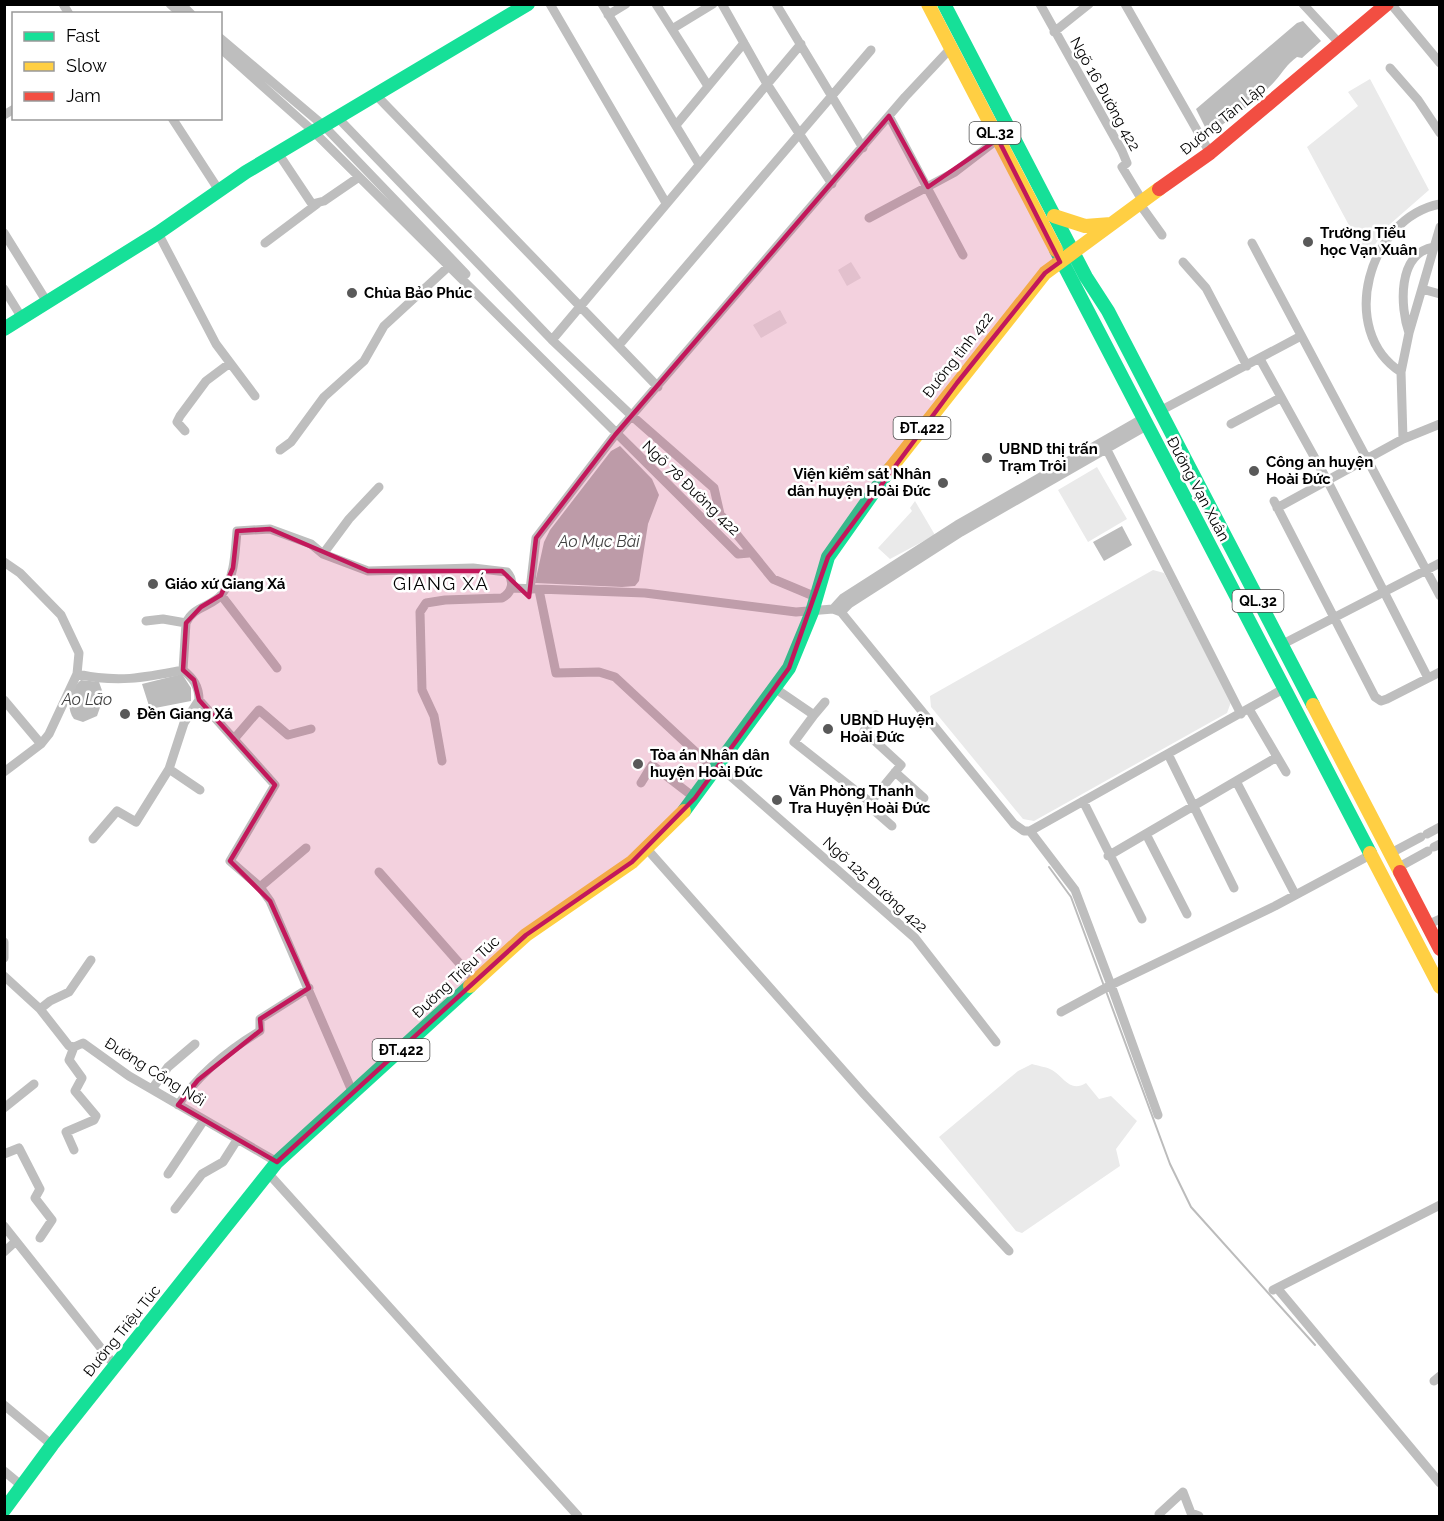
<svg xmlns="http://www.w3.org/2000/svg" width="1444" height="1521" font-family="Raleway,sans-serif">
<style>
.green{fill:#eaeaea}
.water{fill:#bcbcbc}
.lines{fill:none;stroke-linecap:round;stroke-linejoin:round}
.stream{stroke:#bcbcbc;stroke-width:2}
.street{stroke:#bebebe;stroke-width:9}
.fast{stroke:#16e098;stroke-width:14}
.slow{stroke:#ffcf43;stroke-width:14}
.jam{stroke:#f24e42;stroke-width:14}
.marked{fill:#c2185b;fill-opacity:0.2;stroke:#c2185b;stroke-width:4.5;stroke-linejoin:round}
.poi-dot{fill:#595959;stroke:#fff;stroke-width:2}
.labels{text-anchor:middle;stroke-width:5;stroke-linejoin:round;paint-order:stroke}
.shield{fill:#fff;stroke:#4c4c4c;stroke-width:1.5}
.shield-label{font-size:14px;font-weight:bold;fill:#000}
.street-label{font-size:15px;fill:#000;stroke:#fff}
.poi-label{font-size:15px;font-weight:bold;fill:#000;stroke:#fff;text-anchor:start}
.water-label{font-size:16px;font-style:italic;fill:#404040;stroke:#fff}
.quarter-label{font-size:18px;letter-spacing:1.5px;fill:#000;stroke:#fff}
</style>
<rect width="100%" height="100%" fill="#fff"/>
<path class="green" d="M1370,79L1429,190L1389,225L1366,257L1307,147L1358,106L1348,92Z
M851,262L861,278L847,286L838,270Z
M780,310L787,323L761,338L753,325Z
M1097,467L1127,519L1088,542L1058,490Z
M915,501L935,535L890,559L878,548L912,511L910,508Z
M1153,570L1164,573L1231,702L1227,713L1034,821L1023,819L931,707L930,696Z
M1032,1064C1038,1066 1047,1067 1052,1070C1064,1077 1070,1093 1086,1083L1099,1099L1111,1096L1137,1121L1116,1149L1120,1166L1022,1233L1016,1231L939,1137L1018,1071Z"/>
<path class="water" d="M1303,21L1321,41L1302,58L1297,57C1287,64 1283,72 1275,81C1257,101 1233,118 1211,132L1206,129L1196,109L1297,23Z
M620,446L652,479L659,495L648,524L639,581L635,586L622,587L535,583L544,542L550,530L611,451Z
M1122,526L1132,545L1104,561L1093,542Z
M182,674L191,688V701L150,709L142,684Z
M81,680L99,682L104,696L97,716L83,722L74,719C65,707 70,688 81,680Z"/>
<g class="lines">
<path class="stream" d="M1049,867L1071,897L1104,986
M1106,991L1170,1164L1191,1207L1315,1345"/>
<path class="street" d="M63,4L69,14
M170,4L181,14
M181,4L191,14
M550,4L666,203
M602,4L699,164
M656,4L708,86
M722,4L767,84L832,184
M776,4L863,148
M1040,4L1122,151L1127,163L1122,167L1142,200
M1125,4L1210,153
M1303,4L1340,44
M1391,4L1440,63
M608,15L626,4
M672,29L713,4
M1054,32L1089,4
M220,38L324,126L466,274
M220,48L313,131L727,543L738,554L749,553
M1390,68L1418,100L1440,133
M375,94L658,387
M4,115L14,109
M889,116L963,255
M172,118L220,192
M338,118L552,340L632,416L714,488L720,514L773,579L816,597
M677,124L744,43
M278,153L312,204L324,201L359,177
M1139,203L1162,235
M869,218L955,172L998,139
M4,233L47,302
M158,233L216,344L255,396
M265,243L317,204
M1252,243L1440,596
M1183,262L1206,288L1247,366
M4,289L22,318
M1422,289L1440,294
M1409,333C1400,307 1397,253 1434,247
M552,340L801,44
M619,345L871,50
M1260,359L1327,480L1428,678
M1401,372C1337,331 1368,218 1440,204
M1158,412L1301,336
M1231,424L1280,398
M185,431L177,422L180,416L206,381L230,363
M1403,439L1401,372L1409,333L1440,227
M1106,448L1241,714
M280,450L291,442L324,397L364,361L384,326L448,267
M1274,501L1375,697L1381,701L1387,699L1440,672
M1277,508L1403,439L1440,424
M323,554L349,519L379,487
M4,562L20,573L61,615L79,653L77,674L49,734L41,744L4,772
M511,588L645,593L796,612L833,609L841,612L1014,824L1024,831H1030L1285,688
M530,590L536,538L615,435L905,97L951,48
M539,590L556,673L599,672L615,677L715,770
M221,595L277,668
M833,609L843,598L957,525L1142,419
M841,612L849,604L961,532L1146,426
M146,621L163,619L186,623
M1281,645L1440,563
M183,670L186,623C193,606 212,607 222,594C235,577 235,552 237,531L270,529L311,544L323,554L368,571L473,568L507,572C515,581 512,593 502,598L445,600L426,603L420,612L422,690L434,716L442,761
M77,674C117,683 143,678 183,670C193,678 199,686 199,700L275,785L230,861L260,887L270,901L352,1091
M776,689L814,715L794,742L870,802
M4,700L41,744
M1249,709L1286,772
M814,715L825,702
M876,715L864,731L901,765L868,805L892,826
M234,739L259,710L288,735L311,729
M1168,754L1234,888
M718,765L915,938L996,1042
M169,769L200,790
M895,772L924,798
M1236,781L1295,894
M641,783L652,765L695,798
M1083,801L1142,919
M1030,831L1075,890L1111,985L1275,906L1372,854
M1146,834L1187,914
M1427,834L1440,827
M93,839L117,811L136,822L169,769L184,723L199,700
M1434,847L1440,844
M647,849L864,1094L1009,1251
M1391,853L1421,837
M1108,856L1277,757
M1399,867L1428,851
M379,872L475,981
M260,887L306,848
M1427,925L1440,919
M4,942V958
M4,976L40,1009L69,1046L74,1047L83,1043L129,1076L277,1162
M40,1009L50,1001L69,992L91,960
M1061,1012L1111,985L1158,1115
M74,1047L69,1060L82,1078L75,1091L96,1116L94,1120L66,1132L74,1150
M152,1089L168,1067L195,1044
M178,1105C198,1075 230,1049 260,1031V1019L309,988
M4,1108L34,1084
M4,1154L19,1148L40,1189L35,1198L52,1220L40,1238
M268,1173L578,1516
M168,1174L204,1120
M175,1209L202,1174L223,1162L237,1140
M4,1226L116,1367
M4,1252L16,1241
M1277,1288L1440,1483
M1273,1290L1440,1205
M1434,1381L1440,1376
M4,1405L52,1445
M4,1471L22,1486
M1159,1514L1183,1492L1191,1513L1199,1516"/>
<path class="fast" d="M944,4L1086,277L1108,311L1313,705
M1056,250L1370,853
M4,329L158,233L246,172L528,4
M684,811L789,668L812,612L828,557L890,469
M4,1510L52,1445L277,1162L470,986"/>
<path class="slow" d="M928,4L1056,250
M1054,216L1085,226L1111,224
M890,469L1045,273L1159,189
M1313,705L1400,872
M1370,853L1440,987
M470,986L526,935L632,862L684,811"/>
<path class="jam" d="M1159,189L1210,153L1387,4
M1400,872L1440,949"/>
</g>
<path class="marked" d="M889,116L928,187L998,139L1060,262L1045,273L957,383L828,557L789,668L695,798L632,862L526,935L277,1162L178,1105L198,1080L261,1030L260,1019L309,988L270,901L230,861L275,785L199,700L194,680L183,670L186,623L201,607L221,595L233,568L237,531L270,529L368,571H502L529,597L536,538L615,435Z"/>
<g class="poi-dot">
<circle cx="1308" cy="242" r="6"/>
<circle cx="352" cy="293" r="6"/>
<circle cx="987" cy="458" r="6"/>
<circle cx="1254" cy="471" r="6"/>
<circle cx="943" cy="483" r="6"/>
<circle cx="153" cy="584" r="6"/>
<circle cx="125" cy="714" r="6"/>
<circle cx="828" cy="729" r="6"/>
<circle cx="638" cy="764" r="6"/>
<circle cx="777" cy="800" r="6"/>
</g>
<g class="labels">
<g class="shield">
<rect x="969.5" y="122" width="51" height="22" rx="4.5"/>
<rect x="893.5" y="417" width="57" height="22" rx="4.5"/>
<rect x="1232.5" y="590" width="51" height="22" rx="4.5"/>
<rect x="372.5" y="1039" width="57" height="22" rx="4.5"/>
</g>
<g class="shield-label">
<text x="995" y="138">QL.32</text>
<text x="922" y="433">ĐT.422</text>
<text x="1258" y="606">QL.32</text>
<text x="401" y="1055">ĐT.422</text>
</g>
<g class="street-label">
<text transform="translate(1105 94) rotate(61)" y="5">Ngõ 16 Đường 422</text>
<text transform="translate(1223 119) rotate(-39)" y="5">Đường Tân Lập</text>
<text transform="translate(958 355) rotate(-52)" y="5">Đường tỉnh 422</text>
<text transform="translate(691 488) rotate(44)" y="5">Ngõ 78 Đường 422</text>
<text transform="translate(1198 489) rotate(62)" y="5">Đường Vạn Xuân</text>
<text transform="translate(875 885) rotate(42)" y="5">Ngõ 125 Đường 422</text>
<text transform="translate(456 977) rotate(-43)" y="5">Đường Triệu Túc</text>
<text transform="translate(155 1072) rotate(32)" y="5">Đường Cổng Nổi</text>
<text transform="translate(122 1331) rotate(-51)" y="5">Đường Triệu Túc</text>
</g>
<g class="poi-label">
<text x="1320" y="238">Trường Tiểu<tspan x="1320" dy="17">học Vạn Xuân</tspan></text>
<text x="364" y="298">Chùa Bảo Phúc</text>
<text x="999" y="454">UBND thị trấn<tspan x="999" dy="17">Trạm Trôi</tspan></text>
<text x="1266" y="467">Công an huyện<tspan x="1266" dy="17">Hoài Đức</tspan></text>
<text x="931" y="479" text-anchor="end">Viện kiểm sát Nhân<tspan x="931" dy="17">dân huyện Hoài Đức</tspan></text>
<text x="165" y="589">Giáo xứ Giang Xá</text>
<text x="137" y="719">Đền Giang Xá</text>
<text x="840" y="725">UBND Huyện<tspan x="840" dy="17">Hoài Đức</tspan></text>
<text x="650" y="760">Tòa án Nhân dân<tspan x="650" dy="17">huyện Hoài Đức</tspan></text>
<text x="789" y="796">Văn Phòng Thanh<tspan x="789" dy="17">Tra Huyện Hoài Đức</tspan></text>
</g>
<g class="water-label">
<text x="599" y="547">Ao Mục Bài</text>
<text x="87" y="705">Ao Lão</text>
</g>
<g class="quarter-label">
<text x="441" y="590">GIANG XÁ</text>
</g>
</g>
<rect width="1444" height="1521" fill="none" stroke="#000000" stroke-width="12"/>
<rect x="12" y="12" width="210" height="108" fill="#ffffff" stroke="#999999" stroke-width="1.5"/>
<rect x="24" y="32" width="30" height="9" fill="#16e098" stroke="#999999" stroke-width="1.5"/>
<text x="66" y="42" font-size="18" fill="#000000">Fast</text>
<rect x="24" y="62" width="30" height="9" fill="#ffcf43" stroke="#999999" stroke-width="1.5"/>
<text x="66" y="72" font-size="18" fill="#000000">Slow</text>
<rect x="24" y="92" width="30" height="9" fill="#f24e42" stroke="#999999" stroke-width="1.5"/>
<text x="66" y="102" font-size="18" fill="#000000">Jam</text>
</svg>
